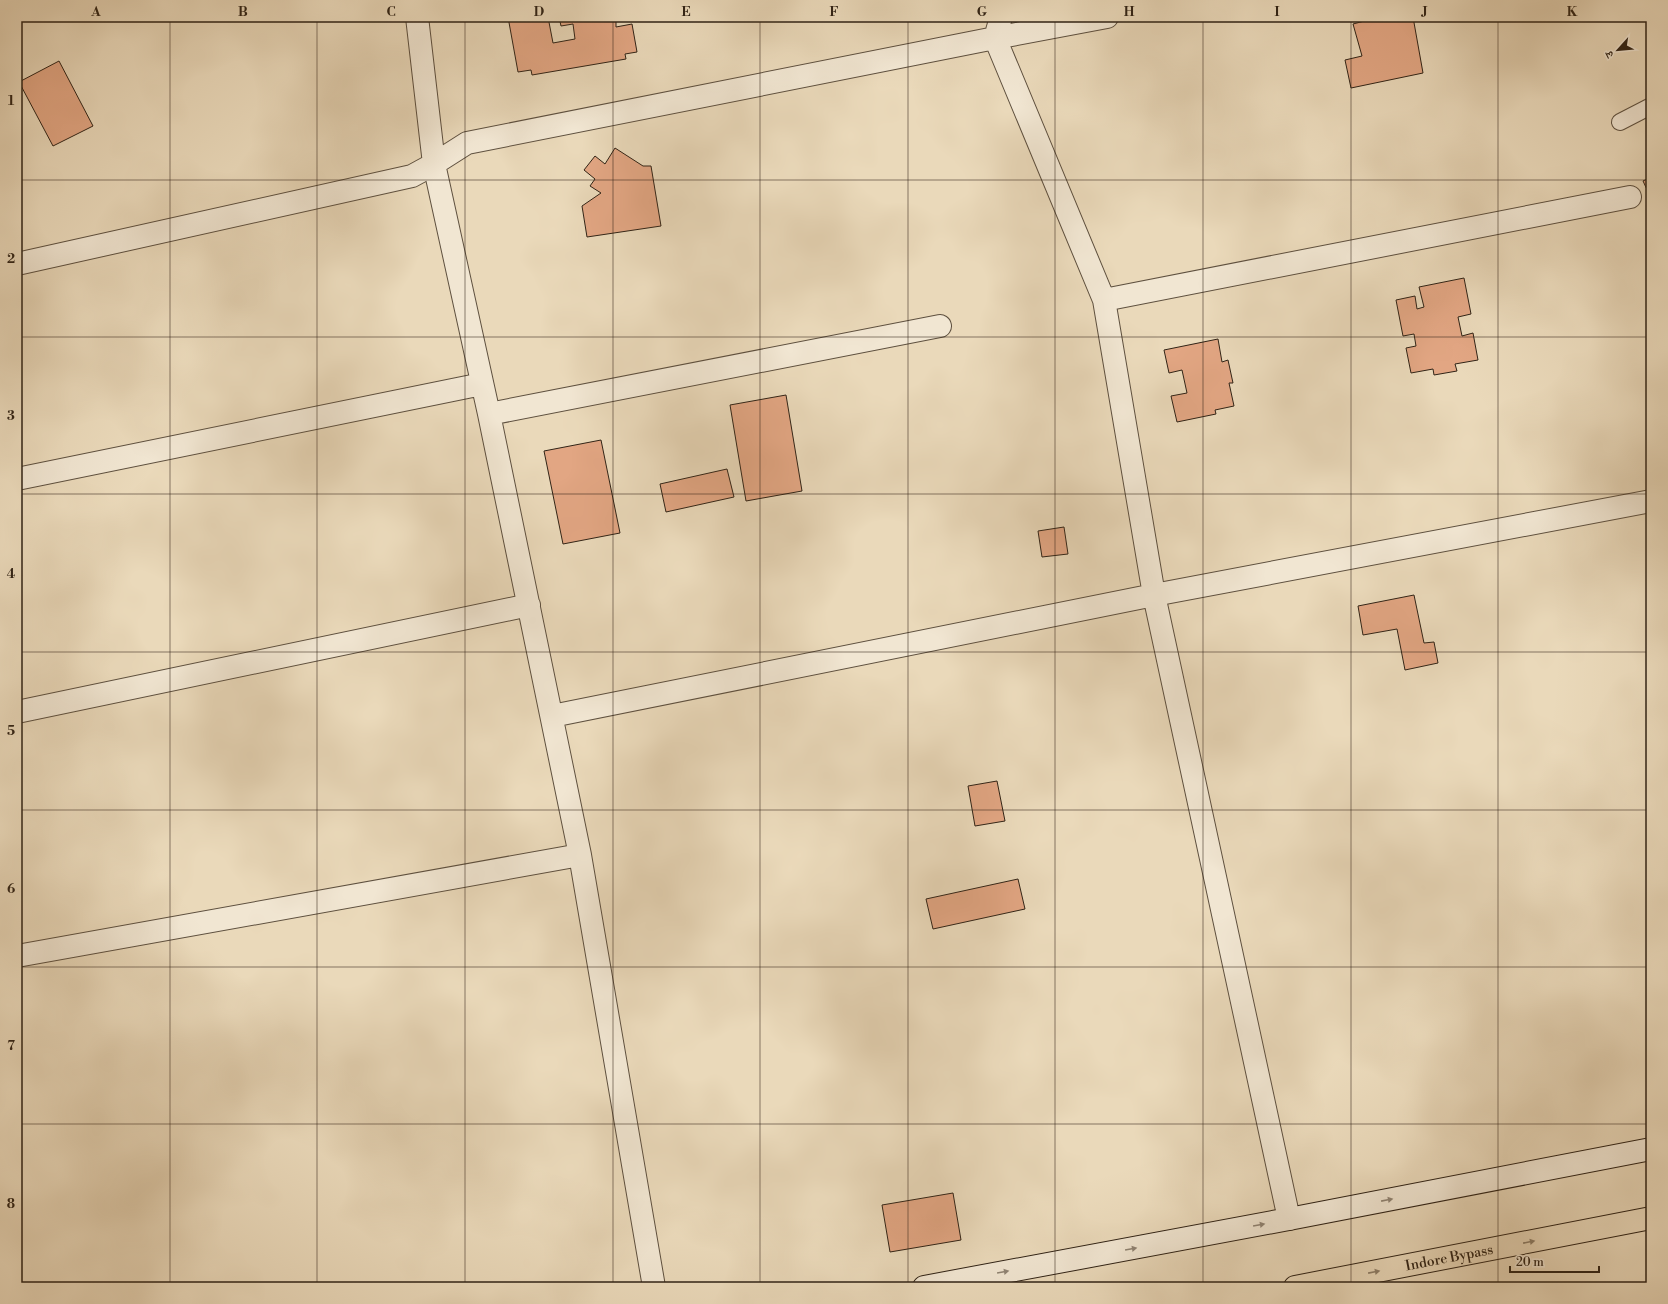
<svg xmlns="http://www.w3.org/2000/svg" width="1668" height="1304" font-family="'Libre Bodoni','Noto Serif Devanagari',serif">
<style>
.building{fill:#e2a683;stroke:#302316}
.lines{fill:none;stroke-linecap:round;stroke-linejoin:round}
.lane-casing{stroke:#5e503f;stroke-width:18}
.street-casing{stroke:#5e503f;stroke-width:24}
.secondary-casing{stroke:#302316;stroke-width:24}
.highway-casing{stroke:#302316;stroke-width:24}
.lane{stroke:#f1e6d2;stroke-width:16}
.street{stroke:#f1e6d2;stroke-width:22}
.secondary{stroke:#f1e6d2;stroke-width:22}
.highway{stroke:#ead9ba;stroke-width:22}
.oneway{fill:#908474}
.oneway2{fill:#8d7e68}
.grid{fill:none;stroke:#302316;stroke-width:1;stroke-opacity:0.55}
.labels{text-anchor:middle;stroke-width:4;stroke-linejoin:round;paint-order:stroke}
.street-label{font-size:14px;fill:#302316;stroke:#f1e6d2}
.neatline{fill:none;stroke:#302316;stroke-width:1.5}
.grid-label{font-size:13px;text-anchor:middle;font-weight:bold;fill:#302316}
</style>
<rect width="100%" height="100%" fill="#ead9ba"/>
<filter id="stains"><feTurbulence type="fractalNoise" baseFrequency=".005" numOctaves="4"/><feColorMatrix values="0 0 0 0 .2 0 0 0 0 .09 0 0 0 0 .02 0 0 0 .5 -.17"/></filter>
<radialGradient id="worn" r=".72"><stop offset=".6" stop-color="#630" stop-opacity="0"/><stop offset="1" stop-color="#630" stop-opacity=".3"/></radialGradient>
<path class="building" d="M508,17H548L553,43L575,39L573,24L561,26L559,17H616V27L632,24L637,52L625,54L626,59L532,75L531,70L518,72Z
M1372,17H1413L1423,73L1351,88L1345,60L1362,56L1353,24L1372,19Z
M59,61L93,126L53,146L19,82Z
M615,148L643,166H651L661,226L587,237L582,206L601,193L590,186L595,179L584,170L595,156L605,164Z
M1651,177V196H1650L1643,181Z
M1464,278L1471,314L1458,317L1462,336L1473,333L1478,360L1455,364L1457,371L1434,375L1433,369L1411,373L1406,348L1416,346L1414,334L1403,336L1396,300L1415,296L1417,309L1424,307L1419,287Z
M1218,339L1222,362L1228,360L1233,383H1229L1234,406L1215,410L1216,414L1177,422L1171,396L1187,393L1182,370L1169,373L1164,350Z
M786,395L802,491L746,501L730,405Z
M601,440L620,533L563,544L544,451Z
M727,469L734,497L666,512L660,484Z
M1064,527L1068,554L1042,557L1038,531Z
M1414,595L1424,643L1434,642L1438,663L1405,670L1397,629L1363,635L1358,606Z
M997,781L1005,821L975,826L968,786Z
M1018,879L1025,909L933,929L926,899Z
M953,1193L961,1240L890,1252L882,1205Z"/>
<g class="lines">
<defs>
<path id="lane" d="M1620,122L1651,106"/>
<path id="street" d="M417,17L434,164L467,143L995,38L1001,17
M1107,17L995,38L1104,300L1630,197
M17,264L412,176L434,164L489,414L580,855L654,1287
M1104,300L1154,595L1651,501
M489,414L940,326
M17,479L482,384
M17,712L529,605
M552,716L1154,595L1289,1219
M17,956L580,855"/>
<path id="secondary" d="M924,1287L1289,1219L1651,1149"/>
<g id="highway">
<path id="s1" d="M1295,1287L1651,1218"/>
</g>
</defs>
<use href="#lane" class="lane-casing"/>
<use href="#street" class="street-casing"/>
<use href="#secondary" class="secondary-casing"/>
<use href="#highway" class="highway-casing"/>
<use href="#lane" class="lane"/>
<use href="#street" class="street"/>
<use href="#secondary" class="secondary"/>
<use href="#highway" class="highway"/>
</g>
<defs><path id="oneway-solid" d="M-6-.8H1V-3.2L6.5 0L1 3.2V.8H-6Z"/></defs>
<g class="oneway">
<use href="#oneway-solid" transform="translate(1387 1200) rotate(-11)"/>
<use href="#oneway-solid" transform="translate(1259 1225) rotate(-10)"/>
<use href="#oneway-solid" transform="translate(1131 1249) rotate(-10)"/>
<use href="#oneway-solid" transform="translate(1003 1272) rotate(-10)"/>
</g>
<g class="oneway2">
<use href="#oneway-solid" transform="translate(1529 1242) rotate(-11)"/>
<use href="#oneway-solid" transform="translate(1374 1272) rotate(-11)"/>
</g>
<path class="grid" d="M170,17V1287M317,17V1287M465,17V1287M613,17V1287M760,17V1287M908,17V1287M1055,17V1287M1203,17V1287M1351,17V1287M1498,17V1287M17,180H1651M17,337H1651M17,494H1651M17,652H1651M17,810H1651M17,967H1651M17,1124H1651"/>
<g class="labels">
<g class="street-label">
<text dy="5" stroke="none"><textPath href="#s1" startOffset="157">Indore Bypass</textPath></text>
</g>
</g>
<rect width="1668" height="1304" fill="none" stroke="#ead9ba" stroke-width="44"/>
<g transform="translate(1618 50) rotate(243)" stroke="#f1e6d2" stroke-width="3" paint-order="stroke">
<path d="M0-3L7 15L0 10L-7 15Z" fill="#302316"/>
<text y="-6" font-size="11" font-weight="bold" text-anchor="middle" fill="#302316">उ</text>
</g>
<path d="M1510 1266v6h89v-6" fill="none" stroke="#302316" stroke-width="2"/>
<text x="1516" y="1266" font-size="12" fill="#302316" stroke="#f1e6d2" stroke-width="3" paint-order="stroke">20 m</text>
<rect x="22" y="22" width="1624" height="1260" class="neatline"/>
<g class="grid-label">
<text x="96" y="16">A</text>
<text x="243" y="16">B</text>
<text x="391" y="16">C</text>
<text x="539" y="16">D</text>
<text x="686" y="16">E</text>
<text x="834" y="16">F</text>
<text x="982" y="16">G</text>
<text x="1129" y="16">H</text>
<text x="1277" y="16">I</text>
<text x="1425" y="16">J</text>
<text x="1572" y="16">K</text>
<text x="11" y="105">1</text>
<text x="11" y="263">2</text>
<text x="11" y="420">3</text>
<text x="11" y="578">4</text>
<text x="11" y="735">5</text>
<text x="11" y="893">6</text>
<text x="11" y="1050">7</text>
<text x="11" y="1208">8</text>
</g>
<rect width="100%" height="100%" filter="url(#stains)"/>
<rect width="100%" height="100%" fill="url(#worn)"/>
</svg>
